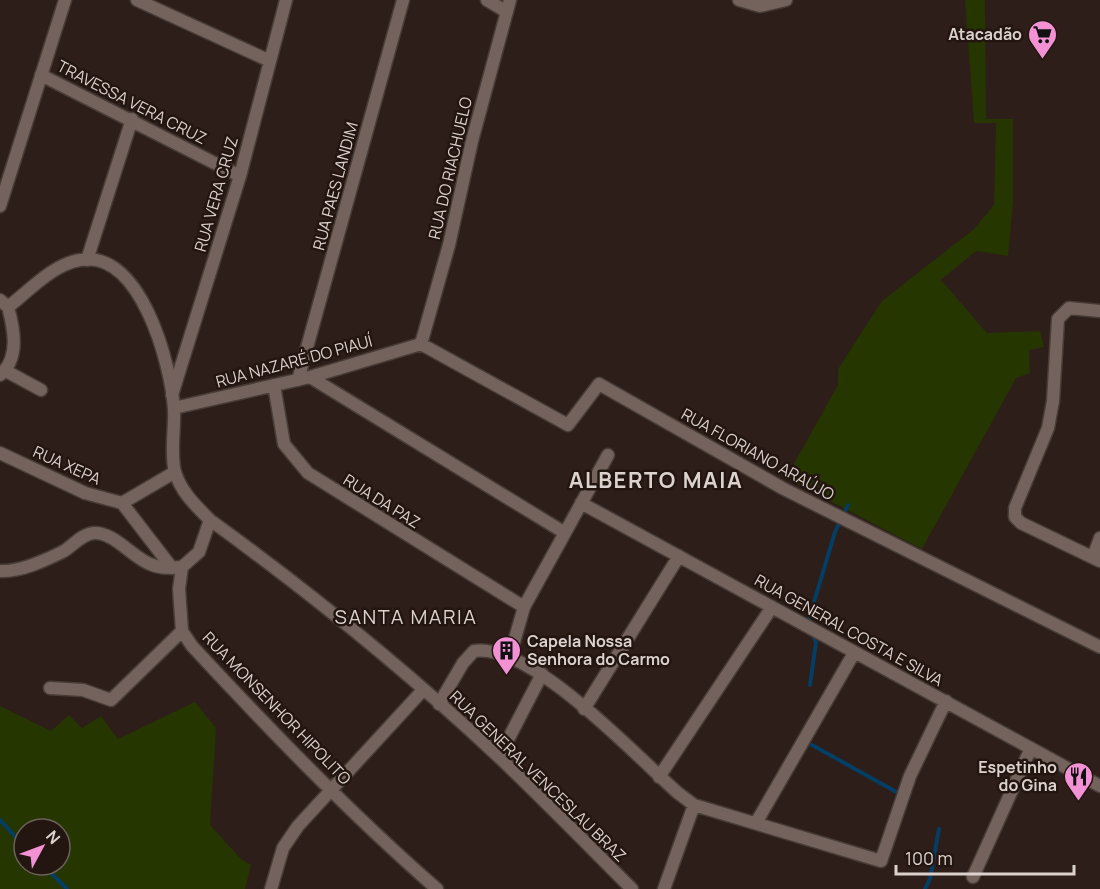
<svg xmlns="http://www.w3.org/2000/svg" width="1100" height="889" font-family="Manrope,sans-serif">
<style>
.green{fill:#253600;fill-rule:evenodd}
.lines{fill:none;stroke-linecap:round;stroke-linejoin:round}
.stream{stroke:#043e64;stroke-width:4}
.minor-casing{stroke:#483c38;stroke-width:15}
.minor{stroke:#74635c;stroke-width:12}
.labels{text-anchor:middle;stroke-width:5;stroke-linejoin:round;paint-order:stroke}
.poi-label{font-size:16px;font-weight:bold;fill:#dbd1cd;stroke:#231510;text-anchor:end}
.street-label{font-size:16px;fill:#dbd1cd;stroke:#231510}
.quarter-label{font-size:20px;letter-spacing:1.5px;fill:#dbd1cd;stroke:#231510}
.district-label{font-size:22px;font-weight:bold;letter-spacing:1.5px;fill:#dbd1cd;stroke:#231510}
</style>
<rect width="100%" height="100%" fill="#2d1e19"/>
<path class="green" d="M965,0H985L986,119H1013V202L1008,256L976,251L941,280L987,333L1040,331L1044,347L1029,350L1030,373L1016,378L922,549L786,478L838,385V369L882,301L974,229L994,205L996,123H974Z
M195,702L216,728L210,825L241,859L251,865L245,889H0V706L51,731L69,715L82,728L101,716L118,739ZM24,829H60V865H24Z"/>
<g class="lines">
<path class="stream" d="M808,622L835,532L848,505
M810,685L816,642L812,632
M812,745L900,794
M0,820L24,846
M43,865L67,889
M925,889L930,879L939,829"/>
<defs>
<path id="minor" d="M137,0L270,61
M487,0L507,12
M739,0L760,6L786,0
M41,75L240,176
M0,206L65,0
M87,260L132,119
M0,300L8,307C29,291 53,264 80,260C141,249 171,365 174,409C175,429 170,453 175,472C181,492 196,506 210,520C311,593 408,672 499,757C544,800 588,845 632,889
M1100,311L1069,308L1058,319L1053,401L1048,428L1015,508V517L1021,523L1100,561
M421,344L568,425L599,384L784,489L1100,647
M421,344L449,245L472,141L510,0
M6,371L41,390
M0,375C20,358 14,329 8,307
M310,377L565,533
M298,380L403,0
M274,385L284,444L308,473L524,607
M172,395L240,176L286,0
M174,408L310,377L421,344
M0,453L85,493L122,503
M122,503L172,568
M122,503L175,472
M581,503L1100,786
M210,520L199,552L182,567L179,589L182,631L192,646C270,730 351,814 437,889
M1093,557L1100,538
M0,571C20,572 44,561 62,552C72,547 81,534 94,533C114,532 132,557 150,564C161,569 171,568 182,567
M510,656L524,607L608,455
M50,688L83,690L111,700L182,631
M439,704L463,663L474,651C531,642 636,756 678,793L694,805L881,861L910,776L946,701
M584,709L679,556
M499,757L542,674
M659,777L772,607
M756,823L854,653
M973,877L1031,748
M271,889L283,848L298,826L423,690
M664,889L694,805"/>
</defs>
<use href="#minor" class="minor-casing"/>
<use href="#minor" class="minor"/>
</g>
<defs>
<symbol id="supermarket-pin" viewBox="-11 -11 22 30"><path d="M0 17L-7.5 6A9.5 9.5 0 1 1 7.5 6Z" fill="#f391d5" stroke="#231510"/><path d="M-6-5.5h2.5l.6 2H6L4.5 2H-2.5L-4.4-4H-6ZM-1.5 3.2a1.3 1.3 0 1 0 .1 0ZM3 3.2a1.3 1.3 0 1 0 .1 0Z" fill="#111"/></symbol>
<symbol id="building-pin" viewBox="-11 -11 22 30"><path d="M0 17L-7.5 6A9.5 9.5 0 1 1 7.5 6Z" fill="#f391d5" stroke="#231510"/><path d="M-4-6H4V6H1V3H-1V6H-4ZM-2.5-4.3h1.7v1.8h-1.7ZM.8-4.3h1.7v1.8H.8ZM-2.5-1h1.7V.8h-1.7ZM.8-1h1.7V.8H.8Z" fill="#111"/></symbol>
<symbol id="restaurant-pin" viewBox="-11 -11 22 30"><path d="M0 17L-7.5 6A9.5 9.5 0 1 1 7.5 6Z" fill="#f391d5" stroke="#231510"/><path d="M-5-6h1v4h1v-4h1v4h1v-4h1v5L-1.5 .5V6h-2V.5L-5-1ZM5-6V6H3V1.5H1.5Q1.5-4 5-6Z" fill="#111"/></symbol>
</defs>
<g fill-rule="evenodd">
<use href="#supermarket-pin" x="1026" y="18" width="33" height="45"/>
<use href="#building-pin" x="490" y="634" width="33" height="45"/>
<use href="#restaurant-pin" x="1062" y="760" width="33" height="45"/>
</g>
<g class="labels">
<g class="poi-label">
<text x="1022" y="40">Atacadão</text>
<text x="527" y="647" text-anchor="start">Capela Nossa<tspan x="527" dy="18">Senhora do Carmo</tspan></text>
<text x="1057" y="773">Espetinho<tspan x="1057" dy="18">do Gina</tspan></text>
</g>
<g class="street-label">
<text transform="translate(132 102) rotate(27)" y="6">TRAVESSA VERA CRUZ</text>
<text transform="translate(450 168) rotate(-77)" y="6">RUA DO RIACHUELO</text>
<text transform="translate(335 186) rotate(-75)" y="6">RUA PAES LANDIM</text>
<text transform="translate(216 194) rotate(-74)" y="6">RUA VERA CRUZ</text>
<text transform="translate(294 361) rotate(-15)" y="6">RUA NAZARÉ DO PIAUÍ</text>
<text transform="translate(758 454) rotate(29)" y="6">RUA FLORIANO ARAÚJO</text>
<text transform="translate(67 465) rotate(24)" y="6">RUA XEPA</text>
<text transform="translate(382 501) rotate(32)" y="6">RUA DA PAZ</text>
<text transform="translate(849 630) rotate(29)" y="6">RUA GENERAL COSTA E SILVA</text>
<text transform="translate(277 708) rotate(46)" y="6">RUA MONSENHOR HIPOLITO</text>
<text transform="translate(538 776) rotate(44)" y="6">RUA GENERAL VENCESLAU BRAZ</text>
</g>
<g class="quarter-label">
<text x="406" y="624">SANTA MARIA</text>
</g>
<g class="district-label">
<text x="656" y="488">ALBERTO MAIA</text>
</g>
</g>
<g transform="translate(42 847) rotate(49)"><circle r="28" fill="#231510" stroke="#6d605c" stroke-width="1.5"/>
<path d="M0-4.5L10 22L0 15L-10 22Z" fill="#f391d5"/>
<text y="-9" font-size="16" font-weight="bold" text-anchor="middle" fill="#dbd1cd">N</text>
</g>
<path d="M896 865v9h178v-9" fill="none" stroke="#dbd1cd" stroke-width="3"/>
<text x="905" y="865" font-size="18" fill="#dbd1cd" stroke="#231510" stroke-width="4.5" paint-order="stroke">100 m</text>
</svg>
